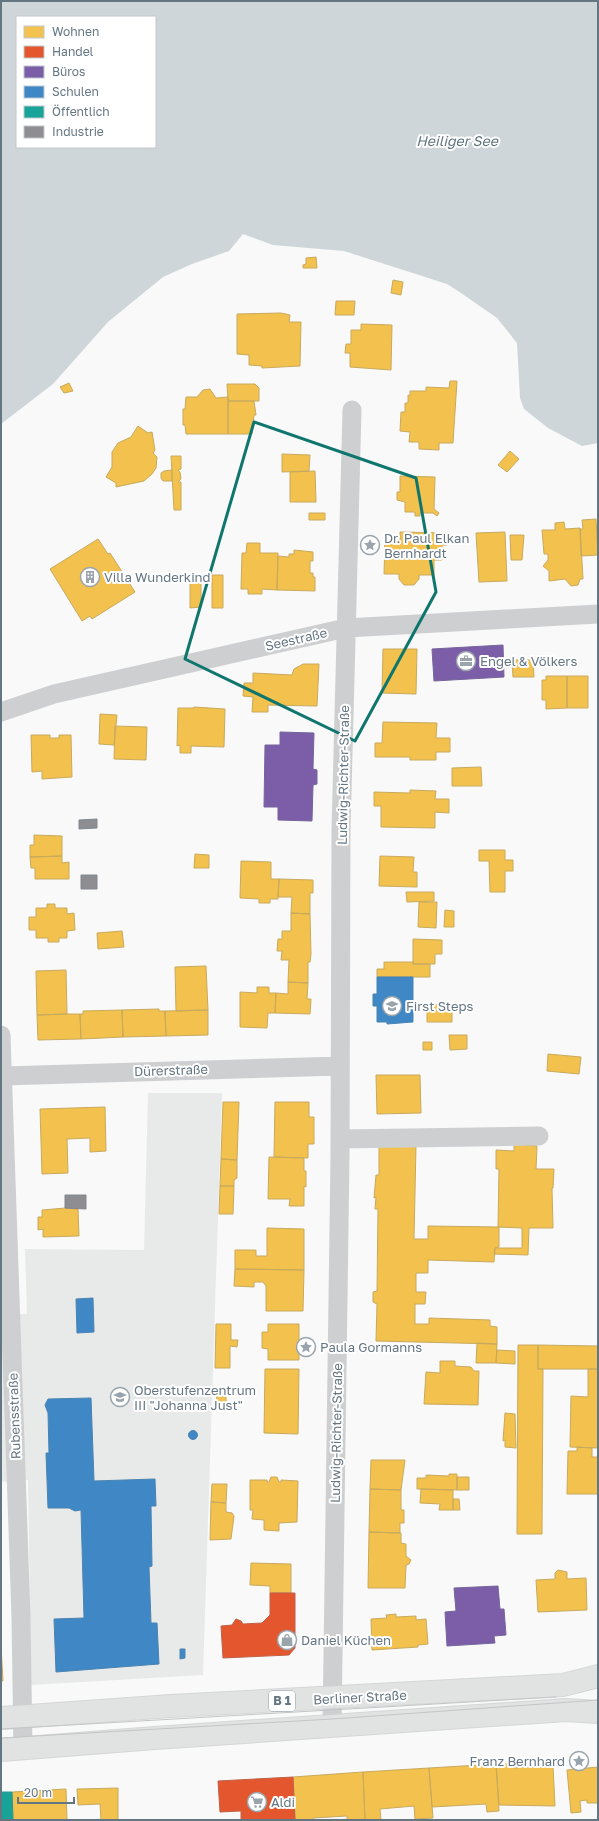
<svg xmlns="http://www.w3.org/2000/svg" width="599" height="1821" font-family="'Golos Text',sans-serif">
<style>
.built{fill:#e8e9e9}
.water{fill:#ced6d9;fill-rule:evenodd}
.homes{fill:#f2c14e;stroke:#c8aa5e}
.shops{fill:#e4572e;stroke:#be6048}
.offices{fill:#7b5ea7;stroke:#74659c}
.schools{fill:#3f88c5;stroke:#4a83b1}
.public{fill:#17a398;stroke:#2e9692}
.industry{fill:#8d8d92;stroke:#81868e}
.lines{fill:none;stroke-linecap:round;stroke-linejoin:round}
.primary-casing{stroke:#d5d6d7;stroke-width:24}
.street{stroke:#cecfd0;stroke-width:19}
.primary{stroke:#e1e2e2;stroke-width:22}
.tram{stroke:#c3c5c6;stroke-width:1}
.marked{fill:none;stroke:#0f766e;stroke-width:3;stroke-linejoin:round}
.labels{text-anchor:middle;stroke-width:4;stroke-linejoin:round;paint-order:stroke}
.shield{fill:#fff;stroke:#939fa8;stroke-width:1}
.shield-label{font-size:12px;font-weight:bold;fill:#657683}
.poi-label{font-size:13px;fill:#657683;stroke:#fff;text-anchor:start}
.street-label{font-size:13px;fill:#657683;stroke:#fff}
.water-label{font-size:14px;font-style:italic;fill:#60757c;stroke:#fff}
</style>
<rect width="100%" height="100%" fill="#f9f9f9"/>
<path class="built" d="M148,1093H222L203,1675L31,1685L28,1480L1,1482V1314H27L25,1249L144,1250Z"/>
<path class="water" d="M1,1H598V443L582,446L548,428L524,409L520,398L517,343L497,318L458,291L447,284L344,251L273,245L243,234L229,251L192,264L163,277L108,322L53,384L1,424ZM17,17H155V147H17Z"/>
<path class="homes" d="M316,257L317,268H303V265L306,264V258Z
M393,280L403,282L401,295L391,293Z
M336,301H355L354,315H335Z
M281,313L290,315L289,322H301L300,366L262,368V366L249,365V355L237,354V314Z
M361,324L392,325L391,370L350,367V353H345L346,344H351V330H361Z
M450,381H457L453,443H439V450L419,449V442H409L410,432L400,431L401,412H405V403H408V395L410,396V391H426V387L449,388Z
M69,383L73,391L64,393L60,387Z
M227,384H255L259,388V401H228Z
M210,389L216,398L228,397V434H186L185,425H183V409H185L186,397H197L203,390Z
M228,401H254L256,415H254L252,434H228Z
M138,426L148,433L152,432L155,450L153,453L157,457L156,468L152,474L144,481L116,487V483L106,477L112,467V452L118,443L131,437Z
M510,451L519,459L507,472L498,465Z
M282,454L310,455L309,471L282,472Z
M171,456H181V469L178,470L180,472L181,479L178,482H181V510H174Z
M172,470V481H163L161,478V473L164,471Z
M315,471L316,502H290V472Z
M400,476L435,477L434,509L439,513L437,516L433,513H420V516H415V512H405V502L397,500V492H400Z
M309,513H325V520H309Z
M596,519L598,555L581,556L580,529H583L582,520Z
M564,522L565,529L580,528L583,579H580L578,585L571,586L565,579L549,581V571L543,566L548,560V554H544L542,530H555V523Z
M400,532L447,533V545H442V560H434V575H419V579L414,585H404L399,579V574H384L385,540H400Z
M505,532L507,581L479,582L476,533Z
M510,535H524L522,560H511Z
M98,539L108,554L110,553L135,592L92,619L90,616L82,621L50,569Z
M247,543H260V553H278L277,590L262,589V594H248V589H241L242,553H246Z
M294,550L313,552V561H310V573H313V577H315V591L277,590L278,556L289,557V554H294Z
M190,575H201V607L190,608Z
M212,575H223V608H212Z
M383,649H417L416,694L382,693Z
M512,660H533L534,677H513Z
M303,664H319L317,706L268,705V712H252L253,697L243,696L244,683H253V673L292,675L294,669Z
M546,676H567V708L546,709V700H542V680H546Z
M567,676H588V708H567Z
M194,707L225,709L224,747L191,746V753H180V745L177,746L178,708H194Z
M100,714L117,715L114,745L99,744Z
M383,722L437,723L436,738H450V752H436V760H410V757H375V743H382Z
M115,726L147,727L146,760L114,759Z
M31,735H50V738H59V735H71L72,777L42,779V771L32,772Z
M481,767L482,786H452V768Z
M410,790L436,791L435,799H449V813L435,812V828L381,827V806H374V792L410,793Z
M34,835L62,836V856L30,857V845H34Z
M479,850H505V860H513V871H505V892H490L489,861H479Z
M195,854L209,855V868H194Z
M62,856V863L69,862V879H35V868H31L30,857Z
M380,856L414,857L413,872H417V887L379,886Z
M241,861L271,862V879H279L278,899H270V903H259V899L240,898Z
M279,879L313,880V893H310V914L291,913L292,897H278Z
M406,892H434V901L407,902Z
M419,902H437L436,928L418,927Z
M47,904H55V908H67V914L74,913L75,930L67,931V938H59V942H48V938H36V930H29V917H36V908H47Z
M445,910L454,911V927H444Z
M291,913L310,914L311,954L310,962H308V983L288,982L289,960H281L282,951H277L278,939H282V931H291Z
M122,931L124,947L98,949L97,933Z
M413,939L442,940V954H435V964H413Z
M384,962H413V964H430V977H377V969H384Z
M206,966L208,1010L176,1011L175,967Z
M66,970L67,1014L37,1015L36,971Z
M288,982L308,983L307,999H311L310,1014L275,1013L276,993L288,994Z
M257,987H269V993H276L275,1013H268L267,1028L240,1027V992L257,993Z
M427,1004L452,1005V1022H427Z
M159,1009V1011H165L166,1036L123,1037L122,1010Z
M122,1010L123,1037L81,1039L80,1014H83V1011Z
M208,1010V1035L166,1036L165,1011Z
M67,1014H80L81,1039L38,1040L37,1015Z
M449,1035H467V1049L450,1050Z
M423,1042H432V1050H423Z
M548,1054L581,1057L579,1074L547,1071Z
M376,1075H420L421,1113L377,1114Z
M223,1102H239L237,1160L221,1159Z
M275,1102H309V1117H314V1144H308V1158L274,1157Z
M105,1107L106,1151L90,1152V1138L67,1139L68,1173L42,1174L40,1109Z
M379,1144L416,1145L414,1239H428V1226L499,1227V1247L495,1248L494,1262L428,1260V1273H416V1292H426L425,1304H415V1324H429V1318L490,1320V1326L497,1327V1344L376,1341L377,1304L373,1302V1292L377,1291L378,1209H375L376,1197L374,1198L376,1175H379Z
M514,1144L537,1146L536,1169H554L553,1188H552L553,1228H529L528,1255L494,1254L495,1248H522V1228L498,1227L499,1169H496V1150L514,1151Z
M269,1157L304,1158V1171H306V1187L304,1186V1206H289L290,1199H268Z
M221,1159L237,1160V1178L234,1180V1186H220Z
M220,1186H234L233,1214H219Z
M65,1208L78,1209L79,1236L43,1237V1229L38,1230V1217H42V1210Z
M267,1228L304,1229V1270L235,1269V1250H256V1256H267Z
M235,1269L304,1270L303,1311H266V1286L263,1282H254V1287L234,1286Z
M216,1324H231V1340H238L237,1347L230,1346V1368H215Z
M268,1324H299V1360H268V1349L262,1348V1332H268Z
M477,1343L497,1344L496,1363H476Z
M518,1345H538V1369H543L542,1534H517Z
M538,1345L598,1346V1369H538Z
M497,1350L515,1351V1364L496,1363Z
M440,1361H455V1366L471,1367L474,1371H479L478,1405L424,1404L426,1372L440,1373Z
M265,1369H299L298,1434L264,1433Z
M588,1369H598V1448L570,1447L571,1396L588,1397Z
M217,1395L226,1396V1404H216Z
M505,1413L515,1414L516,1448L505,1447V1440L503,1441Z
M577,1447L592,1448V1457H598V1494H567L568,1451H577Z
M371,1460H405L401,1490L370,1489Z
M449,1474H457V1490L417,1489V1478H426V1475L449,1476Z
M271,1477H277L279,1482H281V1480L298,1481L297,1522L279,1523V1531L264,1530V1520L252,1519L253,1510H250V1480H267V1482H269Z
M457,1477H469V1490H457Z
M212,1484H227L226,1503L211,1502Z
M370,1489L401,1490V1510H404V1523H400V1533L369,1532Z
M421,1489L453,1490V1510H439L440,1504L420,1503Z
M453,1499H459L460,1510H453Z
M211,1502L226,1503V1512L232,1513L234,1516L231,1539L210,1540Z
M369,1532L401,1533V1543L406,1544V1556L411,1560L409,1564L406,1565L405,1588H368Z
M251,1563L291,1564V1593H270V1586L250,1585Z
M558,1570L567,1572V1579L586,1578L587,1610L538,1612L536,1580L555,1579V1573Z
M396,1614V1617L416,1616V1620L426,1619L428,1644L418,1645V1647L372,1650L371,1619L387,1618L386,1615Z
M1,1646L3,1681H1Z
M496,1764L499,1811L487,1812L486,1804L432,1807L429,1768Z
M496,1764H513V1768L553,1766L555,1806L499,1805Z
M598,1767V1803H587V1800L580,1801L581,1812L571,1813L567,1770Z
M429,1768L433,1818L415,1819L414,1806L380,1809L381,1820H365L363,1772Z
M363,1772L365,1820H347V1816L313,1818V1820H295L293,1777Z
M118,1788V1820H101L100,1804L78,1805L77,1789Z
M66,1789L67,1820H13L12,1792Z"/>
<path class="shops" d="M270,1593H295V1648L289,1655L223,1658L221,1626L232,1625L236,1619L241,1621L243,1624L262,1623L270,1615Z
M293,1777L295,1820H241V1811L220,1812L218,1781Z"/>
<path class="offices" d="M503,645L504,677L434,681L432,649Z
M280,732L314,733L313,769L317,770V784L313,785L312,821L278,820V807H264L265,745H280Z
M498,1586L500,1609H504L506,1635L494,1636L495,1643L447,1646L445,1612L456,1611L454,1588Z"/>
<path class="schools" d="M377,977H413V1022L387,1024V1022H377V1006H373V994H377Z
M93,1298L94,1332L77,1333L76,1299Z
M91,1398L94,1481L155,1479L156,1506H151L152,1566L149,1567L151,1623H157L159,1664L56,1672L54,1619L84,1618L81,1510L75,1511L69,1508H48L46,1453H49L48,1413L45,1405L48,1399Z
M188.5 1435a4.5 4.5 0 1 1 9 0a4.5 4.5 0 1 1-9 0Z
M180,1649H185V1658L180,1659Z"/>
<path class="public" d="M1,1792H12L13,1820H1Z"/>
<path class="industry" d="M97,819V828L79,829V820Z
M81,875H97V889H81Z
M65,1195H86V1209L65,1208Z"/>
<g class="lines">
<defs>
<path id="primary" d="M1,1718L171,1706L563,1685L598,1676
M1,1750L155,1738L566,1710L598,1712"/>
</defs>
<use href="#primary" class="primary-casing"/>
<path class="street" d="M1,712L54,694L346,628L598,614
M1,1035L21,1617L23,1749
M3,1076L340,1066
M340,1139L539,1136
M332,1726L340,1156L341,830L352,410"/>
<use href="#primary" class="primary"/>
<path class="tram" d="M1,1729L556,1697
M1,1738L332,1719L598,1700"/>
</g>
<path class="marked" d="M254,422L416,478L436,592L355,741L185,659Z"/>
<defs>
<symbol id="sight-ring" viewBox="-11 -11 22 22"><circle r="9.5" fill="#fff" stroke="#99a4ac" stroke-width="1.5"/><path d="M0-6L1.8-2.2L6-1.7L2.9 1.2L3.7 5.4L0 3.3L-3.7 5.4L-2.9 1.2L-6-1.7L-1.8-2.2Z" fill="#99a4ac"/></symbol>
<symbol id="building-ring" viewBox="-11 -11 22 22"><circle r="9.5" fill="#fff" stroke="#99a4ac" stroke-width="1.5"/><path d="M-4-6H4V6H1V3H-1V6H-4ZM-2.5-4.3h1.7v1.8h-1.7ZM.8-4.3h1.7v1.8H.8ZM-2.5-1h1.7V.8h-1.7ZM.8-1h1.7V.8H.8Z" fill="#99a4ac"/></symbol>
<symbol id="office-ring" viewBox="-11 -11 22 22"><circle r="9.5" fill="#fff" stroke="#99a4ac" stroke-width="1.5"/><path d="M-6-3h4V-5.5h4V-3h4V5H-6ZM-1-4.5V-3h2v-1.5ZM-6 0V1H6V0Z" fill="#99a4ac"/></symbol>
<symbol id="school-ring" viewBox="-11 -11 22 22"><circle r="9.5" fill="#fff" stroke="#99a4ac" stroke-width="1.5"/><path d="M0-5L7-2L0 1L-7-2ZM-4 1L0 2.5L4 1V4Q0 6-4 4Z" fill="#99a4ac"/></symbol>
<symbol id="shop-ring" viewBox="-11 -11 22 22"><circle r="9.5" fill="#fff" stroke="#99a4ac" stroke-width="1.5"/><path d="M-5-2.5h2.3a2.7 3.5 0 0 1 5.4 0H5L5.5 6h-11ZM-1.5-2.5h3a1.5 2.3 0 0 0-3 0Z" fill="#99a4ac"/></symbol>
<symbol id="supermarket-ring" viewBox="-11 -11 22 22"><circle r="9.5" fill="#fff" stroke="#99a4ac" stroke-width="1.5"/><path d="M-6-5.5h2.5l.6 2H6L4.5 2H-2.5L-4.4-4H-6ZM-1.5 3.2a1.3 1.3 0 1 0 .1 0ZM3 3.2a1.3 1.3 0 1 0 .1 0Z" fill="#99a4ac"/></symbol>
</defs>
<g fill-rule="evenodd">
<use href="#sight-ring" x="359" y="534" width="22" height="22"/>
<use href="#building-ring" x="79" y="566" width="22" height="22"/>
<use href="#office-ring" x="455" y="650" width="22" height="22"/>
<use href="#school-ring" x="381" y="995" width="22" height="22"/>
<use href="#sight-ring" x="295" y="1336" width="22" height="22"/>
<use href="#school-ring" x="109" y="1386" width="22" height="22"/>
<use href="#shop-ring" x="276" y="1629" width="22" height="22"/>
<use href="#sight-ring" x="568" y="1750" width="22" height="22"/>
<use href="#supermarket-ring" x="246" y="1791" width="22" height="22"/>
</g>
<g class="labels">
<rect class="shield" x="269" y="1691" width="26" height="20" rx="3"/>
<g class="shield-label">
<text x="282" y="1705">B 1</text>
</g>
<g class="poi-label">
<text x="384" y="543">Dr. Paul Elkan<tspan x="384" dy="15">Bernhardt</tspan></text>
<text x="104" y="582">Villa Wunderkind</text>
<text x="480" y="666">Engel &amp; Völkers</text>
<text x="406" y="1011">First Steps</text>
<text x="320" y="1352">Paula Gormanns</text>
<text x="134" y="1395">Oberstufenzentrum<tspan x="134" dy="15">III "Johanna Just"</tspan></text>
<text x="301" y="1645">Daniel Küchen</text>
<text x="565" y="1766" text-anchor="end">Franz Bernhard</text>
<text x="271" y="1807">Aldi</text>
</g>
<g class="street-label">
<text transform="translate(296 639) rotate(-13)" y="5">Seestraße</text>
<text transform="translate(343 775) rotate(-89)" y="5">Ludwig-Richter-Straße</text>
<text transform="translate(171 1070) rotate(-2)" y="5">Dürerstraße</text>
<text transform="translate(14 1416) rotate(-92)" y="5">Rubensstraße</text>
<text transform="translate(336 1433) rotate(-89)" y="5">Ludwig-Richter-Straße</text>
<text transform="translate(360 1697) rotate(-3)" y="5">Berliner Straße</text>
</g>
<g class="water-label">
<text x="457" y="146">Heiliger See</text>
</g>
</g>
<rect width="599" height="1821" fill="none" stroke="#657683" stroke-width="4"/>
<rect x="16" y="16" width="140" height="132" fill="#ffffff" stroke="#c1c8cd"/>
<rect x="24" y="26" width="20" height="12" fill="#f2c14e" stroke="#c1c8cd"/>
<text x="52" y="36" font-size="12" fill="#657683">Wohnen</text>
<rect x="24" y="46" width="20" height="12" fill="#e4572e" stroke="#c1c8cd"/>
<text x="52" y="56" font-size="12" fill="#657683">Handel</text>
<rect x="24" y="66" width="20" height="12" fill="#7b5ea7" stroke="#c1c8cd"/>
<text x="52" y="76" font-size="12" fill="#657683">Büros</text>
<rect x="24" y="86" width="20" height="12" fill="#3f88c5" stroke="#c1c8cd"/>
<text x="52" y="96" font-size="12" fill="#657683">Schulen</text>
<rect x="24" y="106" width="20" height="12" fill="#17a398" stroke="#c1c8cd"/>
<text x="52" y="116" font-size="12" fill="#657683">Öffentlich</text>
<rect x="24" y="126" width="20" height="12" fill="#8d8d92" stroke="#c1c8cd"/>
<text x="52" y="136" font-size="12" fill="#657683">Industrie</text>
<path d="M18 1797v6h56v-6" fill="none" stroke="#657683" stroke-width="2"/>
<text x="24" y="1797" font-size="12" fill="#657683" stroke="#ffffff" stroke-width="3" paint-order="stroke">20 m</text>
</svg>
